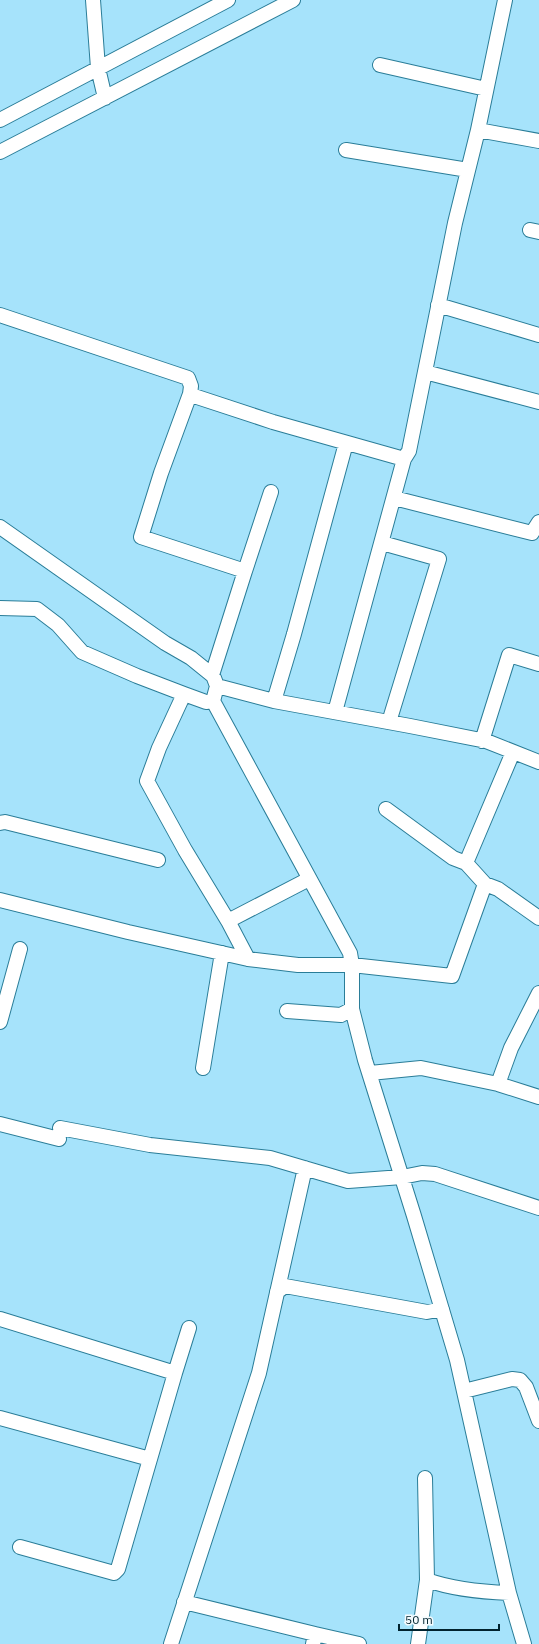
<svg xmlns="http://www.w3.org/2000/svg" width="539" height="1644" font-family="'IBM Plex Sans',sans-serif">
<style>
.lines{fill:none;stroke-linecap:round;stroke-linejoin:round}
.minor-casing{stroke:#2a7d98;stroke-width:16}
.minor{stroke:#fff;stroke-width:14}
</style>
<rect width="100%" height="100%" fill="#a6e3fb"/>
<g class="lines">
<defs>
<path id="minor" d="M93,0L98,68L105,98
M505,0L478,130L539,141
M380,65L486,89
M0,120L228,0
M346,150L468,170
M0,152L293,0
M530,230L539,232
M438,305L539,335
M0,315L188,378L191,386L190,394L194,396L273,422L404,459L409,451L455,223L478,130
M425,372L539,402
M394,498L532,533L539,522
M0,527L165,643L191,658L212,675L245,571L141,537L161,473L190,394
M382,543L439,559L389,722
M245,571L271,492
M0,608L37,609L58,625L82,652L137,676L184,694L206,702L213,701
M214,678L217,686L274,701L294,634L346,443
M217,686L213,701L350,953L352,965V1009L365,1060L414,1216L457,1360L509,1593L524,1644
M184,694L159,748L147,781L185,850L228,921L309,879
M274,701L410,726L486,741L539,762
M335,712L404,459
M482,741L509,655L539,664
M386,809L453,858L466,863L485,884L498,889L539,918
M0,823L5,822L158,860
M466,863L513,752
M0,900L128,932L248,959L298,965H352L452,976L485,884
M228,921L248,959
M287,1011L341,1015L352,1009
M0,1022L20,949
M203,1068L222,953
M370,1073L421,1068L498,1084L539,1097
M498,1084L511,1048L539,993
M0,1124L59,1139
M60,1128L150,1145L270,1158L348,1181L402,1177L422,1173L435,1174L539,1208
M277,1292L285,1286L427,1312L442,1309
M0,1319L175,1373L150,1459L0,1418
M175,1373L189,1328
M464,1391L512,1379L520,1380L526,1387L539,1421
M20,1547L114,1573L118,1569L150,1459
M427,1580C452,1589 482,1592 509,1593
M184,1602L315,1634L313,1644
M315,1634L359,1644
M171,1644L259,1373L305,1168
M418,1644L427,1580L425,1478"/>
</defs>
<use href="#minor" class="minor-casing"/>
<use href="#minor" class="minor"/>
</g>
<path d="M399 1624v6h100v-6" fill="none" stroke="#00232e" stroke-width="2"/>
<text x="405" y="1624" font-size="12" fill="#00232e" stroke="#f4fbfe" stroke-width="3" paint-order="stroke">50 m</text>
</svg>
